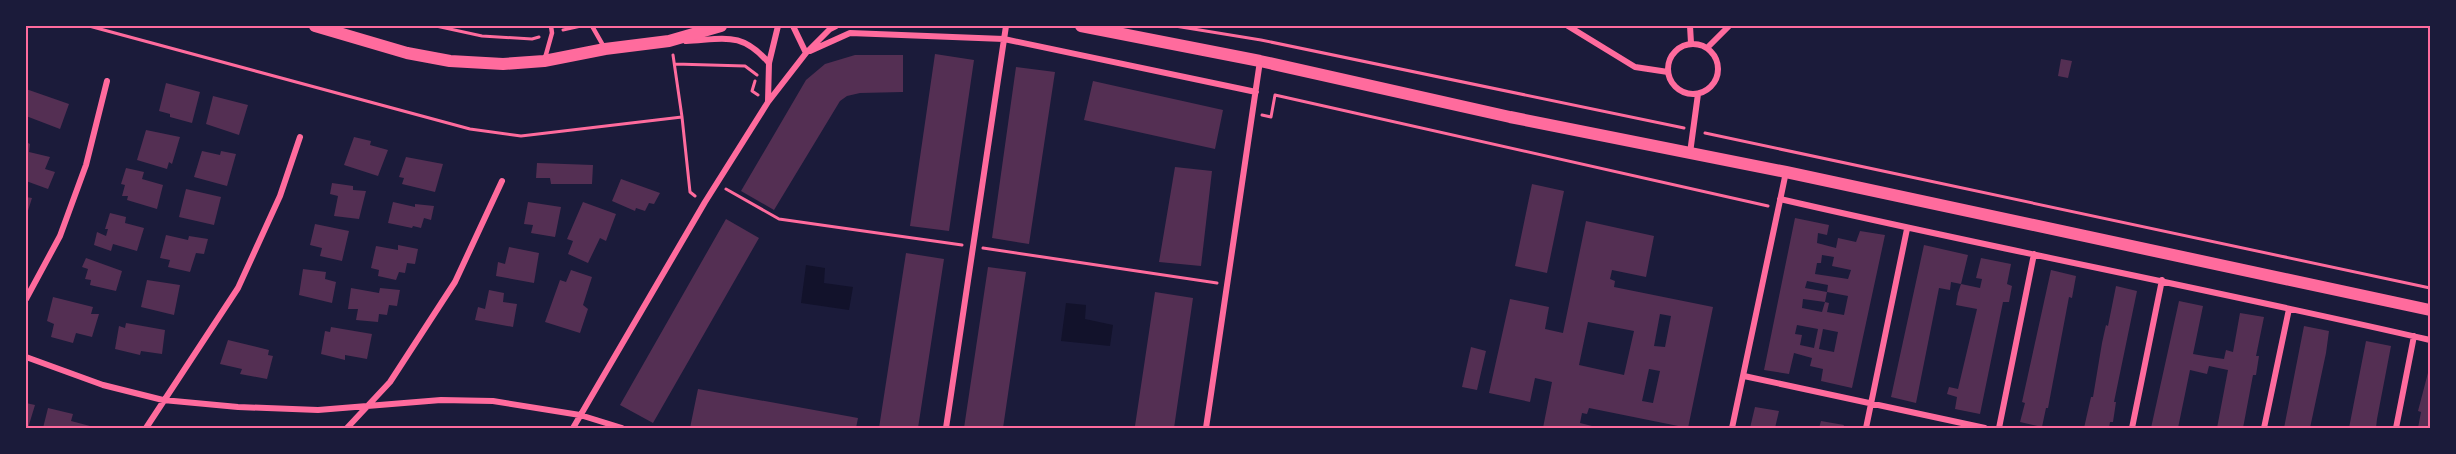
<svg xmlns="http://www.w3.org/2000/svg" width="2456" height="454" font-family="'Noto Sans',sans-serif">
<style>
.water{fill:#12122b}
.building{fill:#542f53;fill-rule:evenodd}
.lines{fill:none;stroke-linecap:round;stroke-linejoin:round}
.path{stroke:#ff6b9d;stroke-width:3}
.service{stroke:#ff6b9d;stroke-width:4.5}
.minor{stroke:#ff6b9d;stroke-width:6}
.secondary{stroke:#ff6b9d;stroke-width:12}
.neatline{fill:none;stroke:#ff6b9d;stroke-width:2}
</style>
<rect width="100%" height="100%" fill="#1b1b3a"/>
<path class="water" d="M806,265L825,268L824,283L853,287L849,310L801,303Z
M1066,303L1086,305L1085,319L1113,325L1110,346L1061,341Z"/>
<path class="building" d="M935,54L974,60L949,231L910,226Z
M855,55H903V92L860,93L847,96L840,101L774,210L741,191L806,80L825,64Z
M2061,59L2072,61L2068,78L2058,76Z
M1016,67L1055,72L1029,244L992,238Z
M1093,81L1223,110L1215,149L1084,120Z
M166,83L200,92L192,123L170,117V114L159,111Z
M26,89L69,104L60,129L26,116Z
M213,96L248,105L239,135L206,124Z
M146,130L180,137L172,164L169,162L167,169L137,160Z
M354,137L371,141L370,145L388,150L378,176L344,165Z
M26,142L30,144L29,152L50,157L45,169L55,172L48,189L26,181Z
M202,151L220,155L221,151L236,154L227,186L194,177Z
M406,157L443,164L435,192L402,184L404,178L399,177Z
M537,163L593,165L592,184H551L550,178H536Z
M1175,167L1212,171L1201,266L1159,262Z
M126,168L144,172L142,179L163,185L157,209L127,200L128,196H122L125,185L121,184Z
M621,179L660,193L654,204L649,203L645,211L636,208L635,211L612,201Z
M332,183L353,186V190L366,191L359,219L334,216L338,196L330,194Z
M1532,184L1564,191L1547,273L1515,266Z
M186,189L221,197L214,225L179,217Z
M26,197L32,198L26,217Z
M393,202L415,207V204L434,206L431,220L424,218L421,228L413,226L412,228L388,223Z
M528,202L561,207L555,237L531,233L533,225L524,224Z
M583,202L616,214L606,241L600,238L588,263L568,254L573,241L567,239Z
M110,213L126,217L125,223L144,228L137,251L113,244L111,251L94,245L97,232L106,236L108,229H105Z
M1795,218L1829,225L1827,235L1818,233L1817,243L1836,248L1838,238L1856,242L1860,231L1885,235L1852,388L1821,381L1823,369L1810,366L1812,358L1794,353L1789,374L1764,370ZM1822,255L1834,257L1832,266L1851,270L1848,279L1815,274L1817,263H1821ZM1807,281L1828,285L1827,292L1848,296L1844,315L1827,312L1829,303L1825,302L1822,312L1802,308L1803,299L1825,302L1827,292L1805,288ZM1797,325L1818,329L1814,348L1800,345L1802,335L1795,334ZM1823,329L1838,332L1834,352L1819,349Z
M726,219L759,238L653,423L620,405Z
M1586,221L1654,236L1646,277L1612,270L1610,279L1615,281L1614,287L1713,307L1688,428L1589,408L1587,414L1582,413L1580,423L1600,428H1543L1552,382L1535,378L1530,402L1489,393L1510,299L1549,307L1545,329L1563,333ZM1660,314L1671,316L1665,347L1654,346ZM1588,322L1634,331L1624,375L1579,365ZM1649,369L1660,371L1653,403L1642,401Z
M315,224L349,231L342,261L320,256L322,248L310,245Z
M166,235L188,240L189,236L208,239L204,254L196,253L190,272L168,267L170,260L160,258Z
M398,245L418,249L415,264L407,263L405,273L399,272L396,280L378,276L379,270L371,268L376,246L398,250Z
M1924,245L1968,255L1961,284L1951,282L1950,290L1939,288L1916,403L1891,397Z
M509,247L539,253L534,283L496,276L498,262L505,264Z
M906,253L944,259L918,428H879Z
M86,258L122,271L116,291L90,285L91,280L85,279L88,269L82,267Z
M1981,258L2011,264L2007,284L2012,286L2009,302H2003L1980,414L1955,409L1957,397L1947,394L1949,387L1958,389L1977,309L1956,305L1958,293L1961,284L1980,288L1982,279L1976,278Z
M988,267L1026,272L1003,428H964Z
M303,269L326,272L325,279L336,282L332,303L299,295Z
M571,270L592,277L583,305L588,309L580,333L545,322L560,280L566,282Z
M2051,270L2076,276L2072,298L2069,297L2048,408H2046L2042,427L2020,422L2025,403L2022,402Z
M147,280L180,285L174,315L141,307Z
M2116,286L2137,291L2114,402H2116L2113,422H2110L2109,428H2084L2091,397H2093L2102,343L2106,325L2108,326Z
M351,288L379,293L380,288L400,290L397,306L389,305L387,315L379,314L378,322L356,320L358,309H348Z
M489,290L504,293L503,302L517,304L513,327L475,320L478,307L485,309Z
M1155,292L1193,298L1174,428L1135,426Z
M53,297L93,307L91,314H99L92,337L76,333L73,343L51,337L54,324L47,321Z
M2179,301L2203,306L2193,354L2210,357L2224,359L2226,350L2233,352L2240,313L2264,317L2256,356H2259L2256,375H2253L2243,428H2217L2228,370L2209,366L2207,374L2190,370L2178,428H2151Z
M126,323L165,330L162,354L141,351L140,355L115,349L119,326L125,328Z
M2304,326L2329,331L2326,353L2310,428H2284Z
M331,327L372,334L367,359L345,355V360L321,354L325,331L330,332Z
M228,340L269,350L268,355L273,356L267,379L240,374L242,369L220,364Z
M2366,341L2391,346L2377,419L2376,428H2349Z
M1471,347L1486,351L1477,390L1462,387Z
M2429,369L2430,428H2418L2421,412L2418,411Z
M698,389L858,418L856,428H690Z
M26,403L35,405L28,428H26Z
M1755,407L1779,411L1775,428H1750Z
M48,408L73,414L71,421L90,426V428H43Z
M1821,421L1844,425L1843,428H1819Z"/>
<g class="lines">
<path class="path" d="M89,26L470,129L521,136L682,117L673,55
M436,26L482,36L532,39L539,37
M1175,26L1261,40L1684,128
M563,30L581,26
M675,64L745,66L757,75
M755,81L752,91L758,95
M1262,115L1271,117L1275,95L1768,206
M682,117L690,192L695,196
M1705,133L2430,288
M726,189L779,219L962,245
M983,248L1217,283"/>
<path class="service" d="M592,26L604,47
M545,58L552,33L551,26"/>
<path class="minor" d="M793,26L806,53
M1568,26L1635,67L1668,72
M1690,26L1691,43
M686,41C725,39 741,31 769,63
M1668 69a25 25 0 1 1 50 0a25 25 0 1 1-50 0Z
M1708,47L1729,26
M810,51L850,33L1004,39L1256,92
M768,101L769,63L778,26
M1690,153L1698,94
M1780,199C1996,249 2214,290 2430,340
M26,299L60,236L86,165L107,81
M26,357L103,385L163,400L238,407L318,410L441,400L493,401L580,415L622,428
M1744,376L1985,428
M146,428L238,288L280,196L300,137
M347,428L390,382L455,282L502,181
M573,428L705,202L768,102L806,53L830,29L836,26
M946,428L1006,26
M1206,428L1260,61
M1732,428L1786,172
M1866,428L1907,229
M1999,428L2034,254
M2132,428L2162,280
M2264,428L2289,309
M2396,428L2414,336"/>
<path class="secondary" d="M315,26L407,53L450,61L503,64L544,61L605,49L669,41L721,26
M1081,26L1260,61L1510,117L1786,172L2430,310"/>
</g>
<rect width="2456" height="454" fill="none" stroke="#1b1b3a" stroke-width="54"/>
<rect x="27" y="27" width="2402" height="400" class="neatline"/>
</svg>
